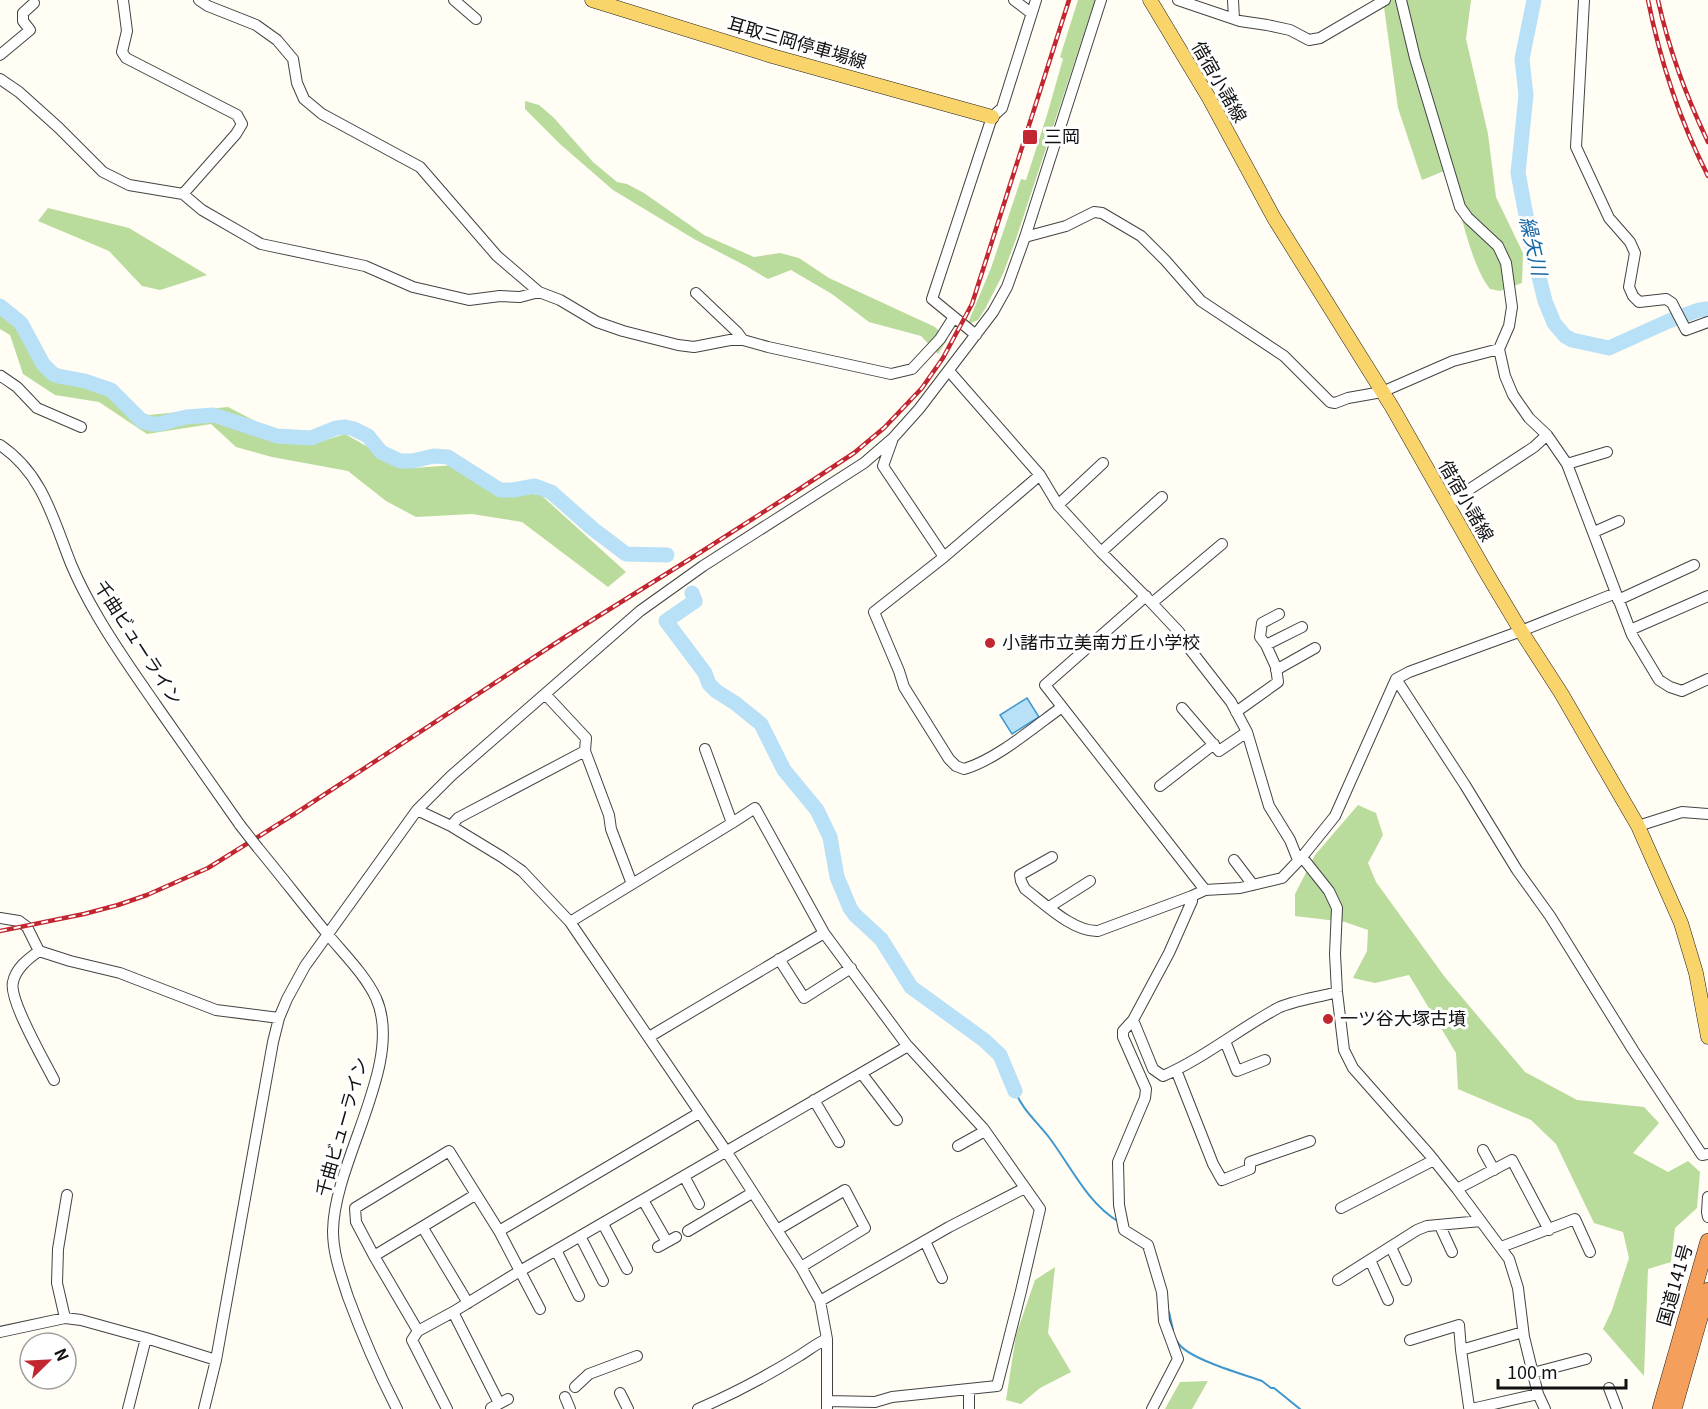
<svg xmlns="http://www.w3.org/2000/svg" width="1708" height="1409" font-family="Georgia,'Noto Sans JP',serif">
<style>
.forest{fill:#b9db9b}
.water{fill:#b8e0f7;stroke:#3e97ce;stroke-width:1.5}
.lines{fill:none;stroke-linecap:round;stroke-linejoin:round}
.stream{stroke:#3e97ce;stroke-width:2}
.river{stroke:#b8e0f7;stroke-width:15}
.minor-casing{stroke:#434343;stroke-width:12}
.major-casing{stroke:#212121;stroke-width:15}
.highway-casing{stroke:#212121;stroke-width:16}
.minor{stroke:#fff;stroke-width:10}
.major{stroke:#f8d46a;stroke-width:14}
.highway{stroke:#f4a05c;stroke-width:15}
.rail-casing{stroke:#c22630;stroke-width:4.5}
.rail{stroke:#fff;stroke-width:2;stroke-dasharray:7;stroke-linecap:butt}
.minor-bridge-casing{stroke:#434343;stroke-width:12;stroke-linecap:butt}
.minor-bridge{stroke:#fff;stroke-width:10}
.poi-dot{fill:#c22630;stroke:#fff;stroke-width:2}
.labels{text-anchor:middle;stroke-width:6;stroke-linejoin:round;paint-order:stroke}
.street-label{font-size:18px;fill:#101010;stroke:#fff}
.poi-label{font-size:18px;fill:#101010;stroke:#fff;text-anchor:start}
.water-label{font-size:20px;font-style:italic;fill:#1768a4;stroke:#fff}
</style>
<rect width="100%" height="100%" fill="#fffdf4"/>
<path class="forest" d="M1078,0H1095L1016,239L1003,274L985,309L978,320L971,323H968L991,268L1021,179L1026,180L1047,115L1063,59L1060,57Z
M1383,0H1471L1466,39L1488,134L1496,197L1523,253L1522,283L1500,291L1490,289C1469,262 1459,203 1449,169L1422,180L1398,108Z
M525,101L539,105L554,118L593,162L617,182L627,184L644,193L704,235L754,257L780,253L799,258L829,278L935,327L947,340L938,354L921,336L869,322L832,294L791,270L768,279L746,266L694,239L613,190L560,144L525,109Z
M48,208L129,228L207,275L160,290L142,286L109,251L38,221Z
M0,314L23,330L33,352L53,378L94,386L108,392L122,407L149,415L228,407L296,442L310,445L345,434L377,452L413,468L455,465L489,482L524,493L541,495L626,572L608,587L522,522L472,514L416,517L386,501L348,471L272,457L236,447L211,424L147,434L99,402L55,395L23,374L10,335L0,329Z
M1358,805L1376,813L1383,835L1368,863L1376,882L1444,976L1525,1072L1577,1100L1644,1107L1659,1123L1633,1153L1668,1172L1688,1161L1700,1172L1697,1208L1675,1228L1671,1262L1648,1269L1644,1376L1603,1329L1612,1310L1629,1258L1623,1232L1594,1223L1556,1144L1531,1120L1458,1089L1456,1053L1409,975L1375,983L1353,978L1367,951L1368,930L1345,922L1295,916V894L1315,855Z
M1055,1267L1048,1333L1071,1372L1040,1388L1021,1404L1006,1400L1016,1335L1035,1280Z
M1208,1381L1192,1409H1165L1180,1382Z"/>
<path class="water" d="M1027,698L1039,717L1012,734L1000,715Z"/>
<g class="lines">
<path class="stream" d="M1015,1091C1022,1109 1036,1121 1048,1136C1071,1166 1086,1202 1119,1222
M1169,1312L1173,1330
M1177,1341C1184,1358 1243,1374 1262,1381L1271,1388H1274L1300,1409"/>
<path class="river" d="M1534,0L1522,59L1526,95L1518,173L1533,252L1545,301L1554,323L1565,336L1572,340L1609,348L1671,320L1699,310L1708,309
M0,306L21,323L43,364L53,374L58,376L85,381L111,390L142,421L152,424H159L186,417L214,415L277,436L311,438L336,428L345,427L354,429L368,436L381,452L400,461H412L434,456L448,457L500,490H513L535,486L551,492L593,529L626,554L667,555
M692,593L695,601L666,621L705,673L709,684L716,691L735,703L761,724L784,770L817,810L830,837L837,877L850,908L855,915L881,939L911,987L984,1040L1000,1055L1015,1091"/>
<defs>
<path id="minor" d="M123,0L127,31L122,52L126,58L237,115L242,124L236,134L183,194
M199,0L208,6L256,25L277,40L293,59L297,83L304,99L322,114L420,167L497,256L539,292L560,300L597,322L623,331L678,345L694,347L730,340H743L768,347L891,374L912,369L940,339L954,317
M454,0L476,19
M1014,0L1031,13
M1178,0L1240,21L1267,25L1290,30L1309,40L1320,38L1385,0
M1233,0L1234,19
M1401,0L1415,58L1460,207L1468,218L1498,246L1506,263L1512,307L1509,326L1499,349L1505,376L1513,395L1529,418L1547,435L1567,464L1632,635L1659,680L1670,687L1682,691L1708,679
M1584,0L1576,147L1609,218L1630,242L1635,253L1629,287L1633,296L1639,302L1666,299L1672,303L1686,330L1708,322
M0,55L30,30L23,21V13L34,3
M0,79L19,92L59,128L103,172L129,185L183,194L202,210L261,244L365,266L413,287L469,300L500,296L520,297L539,292
M1025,237L1066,226L1094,212L1102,213L1141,236L1165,260L1201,301L1284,356L1330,402L1335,403L1348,398L1382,392L1453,361L1499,349
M696,293L737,332L743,340
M976,335L932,299L992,117L1002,108L1036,0
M949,371L1040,475L1058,505L1101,552L1149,600L1179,632L1189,648L1231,702L1247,732L1269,806L1290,840L1298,860
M0,377L1,376L17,387L37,408L81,427
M892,441L883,466L944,557L1040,475
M0,445C43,474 53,519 71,564C79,583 88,600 98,617C116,648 136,676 156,705C184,745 212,785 240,825
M1567,464L1607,452
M1447,504L1534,447L1547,435
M1058,505L1103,463
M1594,532L1619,521
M1101,552L1162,497
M944,557L874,612L899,671L904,687L949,759L956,766L964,769C996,760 1034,727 1062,707
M1146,596L1045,685L1205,890
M1618,600L1694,565
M1152,603L1222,544
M1630,630L1708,596
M1266,645L1260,637L1262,623L1279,614
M1276,670L1315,648
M1396,679L1465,785L1517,870L1550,916L1633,1050L1702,1155L1708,1154
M545,694L586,738L585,751L609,815L611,829L632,884
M1182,708L1219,751L1247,732
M1236,712L1278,682L1276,667L1266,645L1302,627
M1160,786L1214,744
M417,810L451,826L502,857L522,871L570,922L726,1151L801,1267L820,1301L827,1339V1409
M451,826L458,818L585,751
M1638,826L1682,812L1708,814
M258,848C282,877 305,907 329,936C345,955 365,975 376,998C405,1063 334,1160 333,1231C333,1254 341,1275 348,1297C362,1335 378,1372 397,1409
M1052,857L1020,875L1021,881L1025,889C1045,904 1073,932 1098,931L1192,896
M1302,857L1329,891L1337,908L1335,954L1337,992L1344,1050L1353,1068L1429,1154L1457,1189L1509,1259L1518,1288L1524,1337L1538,1394L1545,1409
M1234,860L1253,885
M1049,907L1090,881
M0,918L19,921L27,927L39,951L70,961L120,973L216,1010L279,1018
M570,922L732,823L705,749
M824,933L909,1048
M39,951C28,959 16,968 13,982C8,999 45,1062 54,1080
M779,959L804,998L851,968
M1133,1020L1153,1069L1163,1076C1204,1058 1239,1029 1278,1008C1292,1001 1320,997 1337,992
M649,1037L824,933L755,808L732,823
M1225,1041L1237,1071L1265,1060
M1176,1070L1213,1164L1222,1180L1250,1169V1162L1310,1141
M862,1074L897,1120
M814,1100L839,1142
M958,1146L985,1131
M1483,1150L1494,1170
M449,1151L499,1231L520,1271L453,1312L418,1331L374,1256L356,1222L355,1208Z
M684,1176L699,1204
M1457,1189L1512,1160L1549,1230
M1708,1197L1707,1212L1708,1217
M643,1200L667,1242
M1341,1208L1434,1160
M603,1224L627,1269
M1440,1226L1452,1252
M423,1228L468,1303
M777,1230L845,1190L865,1228L801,1267
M499,1231L699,1113
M688,1231L752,1193
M580,1236L603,1281
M925,1241L942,1278
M658,1247L676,1237
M1391,1247L1406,1280
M1501,1247L1575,1219L1590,1252
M556,1250L579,1296
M374,1256L475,1195
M1370,1260L1388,1300
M1338,1280L1417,1230L1427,1226L1481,1221
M820,1301L949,1227L1025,1188
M540,1309L520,1271L908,1046L983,1128L1040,1209L1021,1291L997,1386L892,1397L875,1402L827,1401
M453,1312L499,1403
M65,1318L57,1283L58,1249L67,1195
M418,1331L412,1340L447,1409
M0,1332L65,1318L81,1320L146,1338L216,1360
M1523,1332L1461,1350L1469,1407L1476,1408L1538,1394
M1410,1340L1459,1325L1461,1350
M1533,1373L1586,1359
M575,1387L589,1374L637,1356
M1609,1388L1617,1409
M969,1389V1409
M620,1393L628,1409
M565,1397L570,1409
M491,1408L508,1399
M128,1409L146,1338
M204,1409L216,1360L273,1042L279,1018L287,999L305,966L417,810L451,776L640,611L703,566L864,463L893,438L919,409L993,312L1007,287L1025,237L1101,0
M698,1409C733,1394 767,1376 799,1356C809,1350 817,1343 827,1339
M1152,1409L1178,1359L1164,1321L1162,1292L1148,1245L1124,1230L1119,1205L1118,1162L1145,1098L1146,1089L1123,1037V1031L1133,1020L1169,953L1192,901V896L1205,890L1240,888L1282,878L1302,857L1335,816L1396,679L1409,672L1521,631L1616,593"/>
<path id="major" d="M592,0L772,56L992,117
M1150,0L1209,98L1274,218L1392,407L1487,574L1521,631L1561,693L1638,826L1681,923L1696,973L1708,1037"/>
<path id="highway" d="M1660,1409L1708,1241
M1674,1409L1708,1290"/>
</defs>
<use href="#minor" class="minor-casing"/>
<use href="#major" class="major-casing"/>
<use href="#highway" class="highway-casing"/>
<use href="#minor" class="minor"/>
<use href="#major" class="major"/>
<use href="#highway" class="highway"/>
<defs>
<path id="rail" d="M1648,0C1660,60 1680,121 1708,176
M1658,0C1669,50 1686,96 1708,142
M0,931L84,914L118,905L147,895L208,868L293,815L565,637L690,559L801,488L854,453L884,428L922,388L943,358L972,304L1069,0"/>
</defs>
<use href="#rail" class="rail-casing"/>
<use href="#rail" class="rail"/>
<defs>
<path id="minor-bridge" d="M240,825L258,848"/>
</defs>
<use href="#minor-bridge" class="minor-bridge-casing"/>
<use href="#minor-bridge" class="minor-bridge"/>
</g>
<g class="poi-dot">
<rect x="1022" y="129" width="16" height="16" rx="3"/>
<circle cx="990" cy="643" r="6"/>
<circle cx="1328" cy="1019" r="6"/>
</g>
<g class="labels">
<g class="street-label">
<text transform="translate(797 43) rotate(16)" y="6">耳取三岡停車場線</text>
<text transform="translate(1219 82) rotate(60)" y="6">借宿小諸線</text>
<text transform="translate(1466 501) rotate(60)" y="6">借宿小諸線</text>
<text transform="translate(138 643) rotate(57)" y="6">千曲ビューライン</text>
<text transform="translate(342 1127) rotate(-74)" y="6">千曲ビューライン</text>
<text transform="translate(1675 1285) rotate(-74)" y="6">国道141号</text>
</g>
<g class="poi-label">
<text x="1044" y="143">三岡</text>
<text x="1002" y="649">小諸市立美南ガ丘小学校</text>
<text x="1340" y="1025">一ツ谷大塚古墳</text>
</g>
<g class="water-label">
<text transform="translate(1533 246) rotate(77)" y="7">繰矢川</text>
</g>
</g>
<g transform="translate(48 1361) rotate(66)"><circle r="28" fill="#ffffff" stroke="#9f9f9f" stroke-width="1.5"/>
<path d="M0-4.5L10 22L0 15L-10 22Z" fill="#c22630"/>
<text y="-9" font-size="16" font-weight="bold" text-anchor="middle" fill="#101010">N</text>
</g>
<path d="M1498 1379v9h128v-9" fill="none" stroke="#101010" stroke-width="3"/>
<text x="1507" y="1379" font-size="18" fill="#101010" stroke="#ffffff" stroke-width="4.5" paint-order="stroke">100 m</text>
</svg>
